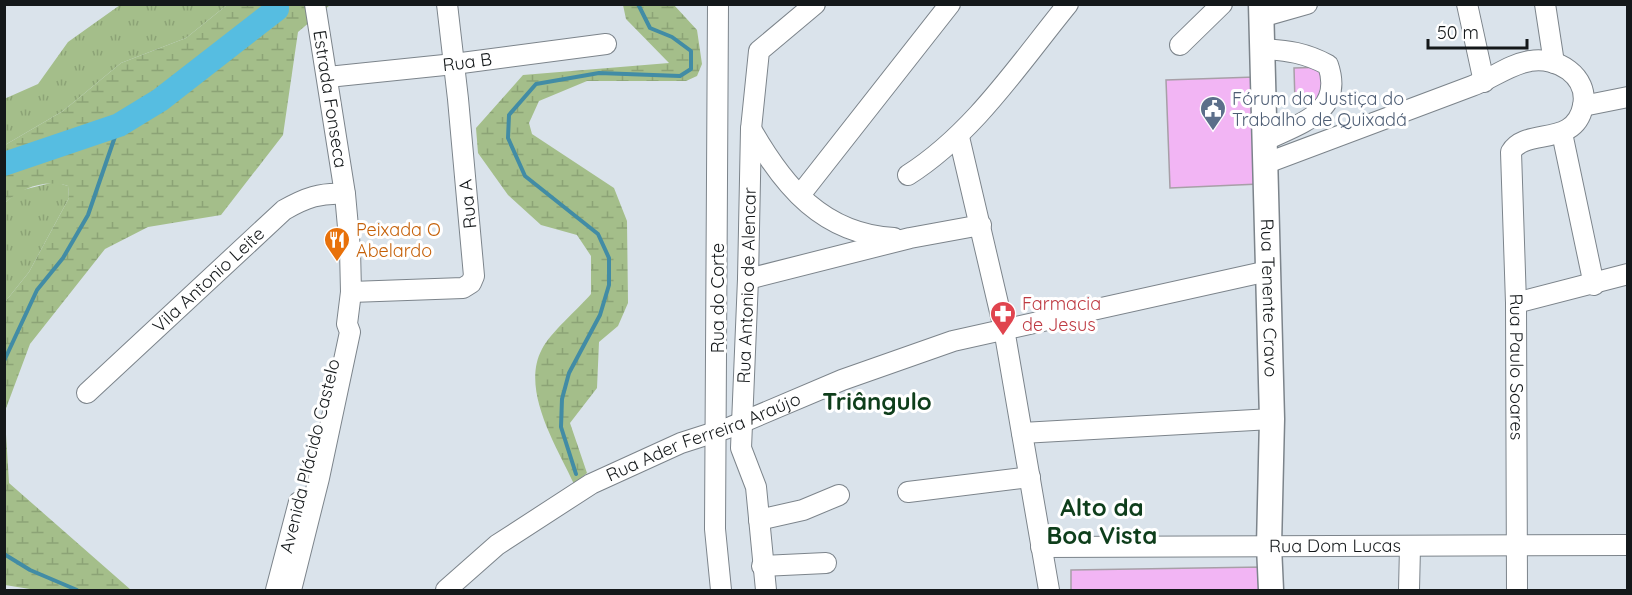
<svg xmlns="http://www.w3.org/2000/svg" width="1632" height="595" font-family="Quicksand,sans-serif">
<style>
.grass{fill:url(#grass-tufts)}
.wetland{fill:url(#wetland-marsh)}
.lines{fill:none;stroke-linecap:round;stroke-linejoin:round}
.stream{stroke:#428ca5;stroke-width:4}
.river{stroke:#56bde1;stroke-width:24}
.building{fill:#f2b5f4;stroke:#a79fa7;stroke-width:1.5}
.minor-casing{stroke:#7c848b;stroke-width:22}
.major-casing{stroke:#7c848b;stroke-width:27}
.minor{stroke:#fff;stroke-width:20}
.major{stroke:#fff;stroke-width:24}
.labels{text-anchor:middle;stroke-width:6;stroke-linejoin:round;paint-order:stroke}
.street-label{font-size:18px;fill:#14181a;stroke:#fff}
.service-label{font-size:18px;fill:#4e5e75;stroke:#fff;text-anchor:start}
.food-label{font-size:18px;fill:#c56008;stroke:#fff;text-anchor:start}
.health-label{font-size:18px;fill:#be3a42;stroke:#fff;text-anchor:start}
.district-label{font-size:24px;font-weight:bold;fill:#0e3e1b;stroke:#fff}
</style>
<defs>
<pattern id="grass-tufts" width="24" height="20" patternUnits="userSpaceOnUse" patternTransform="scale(1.5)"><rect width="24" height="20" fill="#a4be8a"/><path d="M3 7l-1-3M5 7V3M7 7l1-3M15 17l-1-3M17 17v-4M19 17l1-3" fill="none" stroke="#8ca376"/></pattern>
<pattern id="wetland-marsh" width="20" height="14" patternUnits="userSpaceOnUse" patternTransform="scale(1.5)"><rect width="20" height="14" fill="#a4be8a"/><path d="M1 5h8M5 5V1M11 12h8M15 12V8" fill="none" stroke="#8ca376"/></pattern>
</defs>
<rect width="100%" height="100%" fill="#dae3eb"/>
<path class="grass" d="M120,5H227L186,38L121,63L63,111L5,145L4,99L38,84L68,42Z
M55,182L68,186L69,198L29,272L5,302V203L18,191Z"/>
<path class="wetland" d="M227,5H330L298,32L283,135L221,215L148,227L105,249L30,344L5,411V302L29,272L69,198L68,186C45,179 21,188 5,203V145L63,111L121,63L186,38Z
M623,5H674L697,30L702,64L697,76L686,81H587L539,101L529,123L532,134L614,188L627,221L628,303L618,326L599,342L597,388L570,423L587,473L574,484C557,447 520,390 542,349C550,333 578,309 591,294V256L577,235L541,225L508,195L478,153L476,128L523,75L669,63L626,19Z
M5,418L9,483L131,590H36L5,585Z"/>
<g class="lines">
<path class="stream" d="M4,361L37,290L63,258L88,215L119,125
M576,474L561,427L562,399L569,373L600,315L609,285V258L598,234L525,176L508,138L509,115L536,84L599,73L680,76L691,69V51L672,37L650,28L638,4
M4,554L30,570L77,590"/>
<path class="river" d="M4,164L119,125L160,100L277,9V4"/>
</g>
<path class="building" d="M1326,67L1327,101L1295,102L1294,68Z
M1255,77L1259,184L1170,188L1166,80Z
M1263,567V590H1071V570Z"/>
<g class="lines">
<defs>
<g id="minor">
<path d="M718,4L715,529L721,590"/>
<path d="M1467,4L1484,82"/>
<path d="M1545,4L1554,63"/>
<path d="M1261,17L1307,4"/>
<path d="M1180,45L1222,4"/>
<path d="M1262,49C1287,50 1306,53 1328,65C1344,112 1301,123 1266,140"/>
<path id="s1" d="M328,77L454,64L606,44"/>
<path d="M1583,106L1628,97"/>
<path d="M751,129C784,187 823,234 894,238"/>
<path d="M1562,133L1594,285"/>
<path d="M959,137L1004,329L1049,590"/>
<path id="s2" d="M1267,163C1335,138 1403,112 1472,86C1491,79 1510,64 1530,61C1557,56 1589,76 1583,106C1575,148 1525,127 1511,152L1516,303L1517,590"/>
<path d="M908,175C974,133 1019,64 1068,4"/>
<path d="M800,195L950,4"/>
<path d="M748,279L910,238L981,225"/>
<path d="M351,292L463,288L471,283L474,276L458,99L447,4"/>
<path d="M1516,303L1628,274"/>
<path id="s3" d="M87,393L284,210C305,198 321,192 345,194"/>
<path d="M1022,433L1272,419"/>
<path d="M908,492L1030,477"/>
<path d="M759,520L803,510L839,495"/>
<path id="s4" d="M1041,547L1628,545"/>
<path d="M762,566L826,563"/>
<path d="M276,590L299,502"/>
<path d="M291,590L319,478L350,332L347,324L351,292L350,249L345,194L315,4"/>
<path id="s5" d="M446,590L497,545L591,484L681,443L731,427L842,380L953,341L1268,271"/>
<path id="s6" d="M766,590L756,487L741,448L748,279L751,129L759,51L815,4"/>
<path d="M1409,590L1410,547"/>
</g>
<g id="major">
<path id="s7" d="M1261,4L1272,419L1269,546L1271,590"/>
</g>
</defs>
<use href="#minor" class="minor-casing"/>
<use href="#major" class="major-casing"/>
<use href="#minor" class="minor"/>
<use href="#major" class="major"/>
</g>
<defs>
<symbol id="civic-pin" viewBox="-11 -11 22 30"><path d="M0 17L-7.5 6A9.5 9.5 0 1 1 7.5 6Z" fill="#5c6f8a" stroke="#fff"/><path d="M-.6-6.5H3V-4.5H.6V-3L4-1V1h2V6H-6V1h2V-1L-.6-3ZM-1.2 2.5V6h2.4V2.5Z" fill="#fff"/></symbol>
<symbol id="restaurant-pin" viewBox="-11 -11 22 30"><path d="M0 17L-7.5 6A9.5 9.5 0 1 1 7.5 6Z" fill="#e8710a" stroke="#fff"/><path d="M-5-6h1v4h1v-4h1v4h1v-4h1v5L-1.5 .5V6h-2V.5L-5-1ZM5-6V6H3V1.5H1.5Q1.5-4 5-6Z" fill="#fff"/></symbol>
<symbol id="pharmacy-pin" viewBox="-11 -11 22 30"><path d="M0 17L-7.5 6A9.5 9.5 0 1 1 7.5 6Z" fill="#e0444e" stroke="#fff"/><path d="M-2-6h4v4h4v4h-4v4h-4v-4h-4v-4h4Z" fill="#fff"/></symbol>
</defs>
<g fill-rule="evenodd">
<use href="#civic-pin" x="1198" y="94" width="30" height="40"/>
<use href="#restaurant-pin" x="322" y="225" width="30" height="40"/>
<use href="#pharmacy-pin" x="988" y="299" width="30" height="40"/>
</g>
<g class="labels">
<g class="street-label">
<text dy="6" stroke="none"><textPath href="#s1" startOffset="140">Rua B</textPath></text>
<text transform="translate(330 99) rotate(81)" y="6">Estrada Fonseca</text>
<text transform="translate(468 204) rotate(-96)" y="6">Rua A</text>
<text dy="6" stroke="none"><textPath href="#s3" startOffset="166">Vila Antonio Leite</textPath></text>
<text dy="6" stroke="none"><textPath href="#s6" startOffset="308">Rua Antonio de Alencar</textPath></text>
<text dy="6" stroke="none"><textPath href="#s7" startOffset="294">Rua Tenente Cravo</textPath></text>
<text transform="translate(718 298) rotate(-90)" y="6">Rua do Corte</text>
<text dy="6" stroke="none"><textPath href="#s2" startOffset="670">Rua Paulo Soares</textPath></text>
<text dy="6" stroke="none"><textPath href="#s5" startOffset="302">Rua Ader Ferreira Araújo</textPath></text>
<text transform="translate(310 456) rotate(-76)" y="6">Avenida Plácido Castelo</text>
<text dy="6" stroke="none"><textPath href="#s4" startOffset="294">Rua Dom Lucas</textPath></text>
</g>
<g class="service-label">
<text x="1232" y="105">Fórum da Justiça do<tspan x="1232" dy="21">Trabalho de Quixadá</tspan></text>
</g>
<g class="food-label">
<text x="356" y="236">Peixada O<tspan x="356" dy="21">Abelardo</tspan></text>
</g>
<g class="health-label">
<text x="1022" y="310">Farmacia<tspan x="1022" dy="21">de Jesus</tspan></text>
</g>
<g class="district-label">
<text x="877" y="410">Triângulo</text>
<text x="1102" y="516">Alto da<tspan x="1102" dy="28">Boa Vista</tspan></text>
</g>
</g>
<rect width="1632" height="595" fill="none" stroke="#14181a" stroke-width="12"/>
<path d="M1428 39v9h99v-9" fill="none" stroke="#14181a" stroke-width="3"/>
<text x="1437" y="39" font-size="18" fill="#14181a" stroke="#ffffff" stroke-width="4.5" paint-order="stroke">50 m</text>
</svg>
